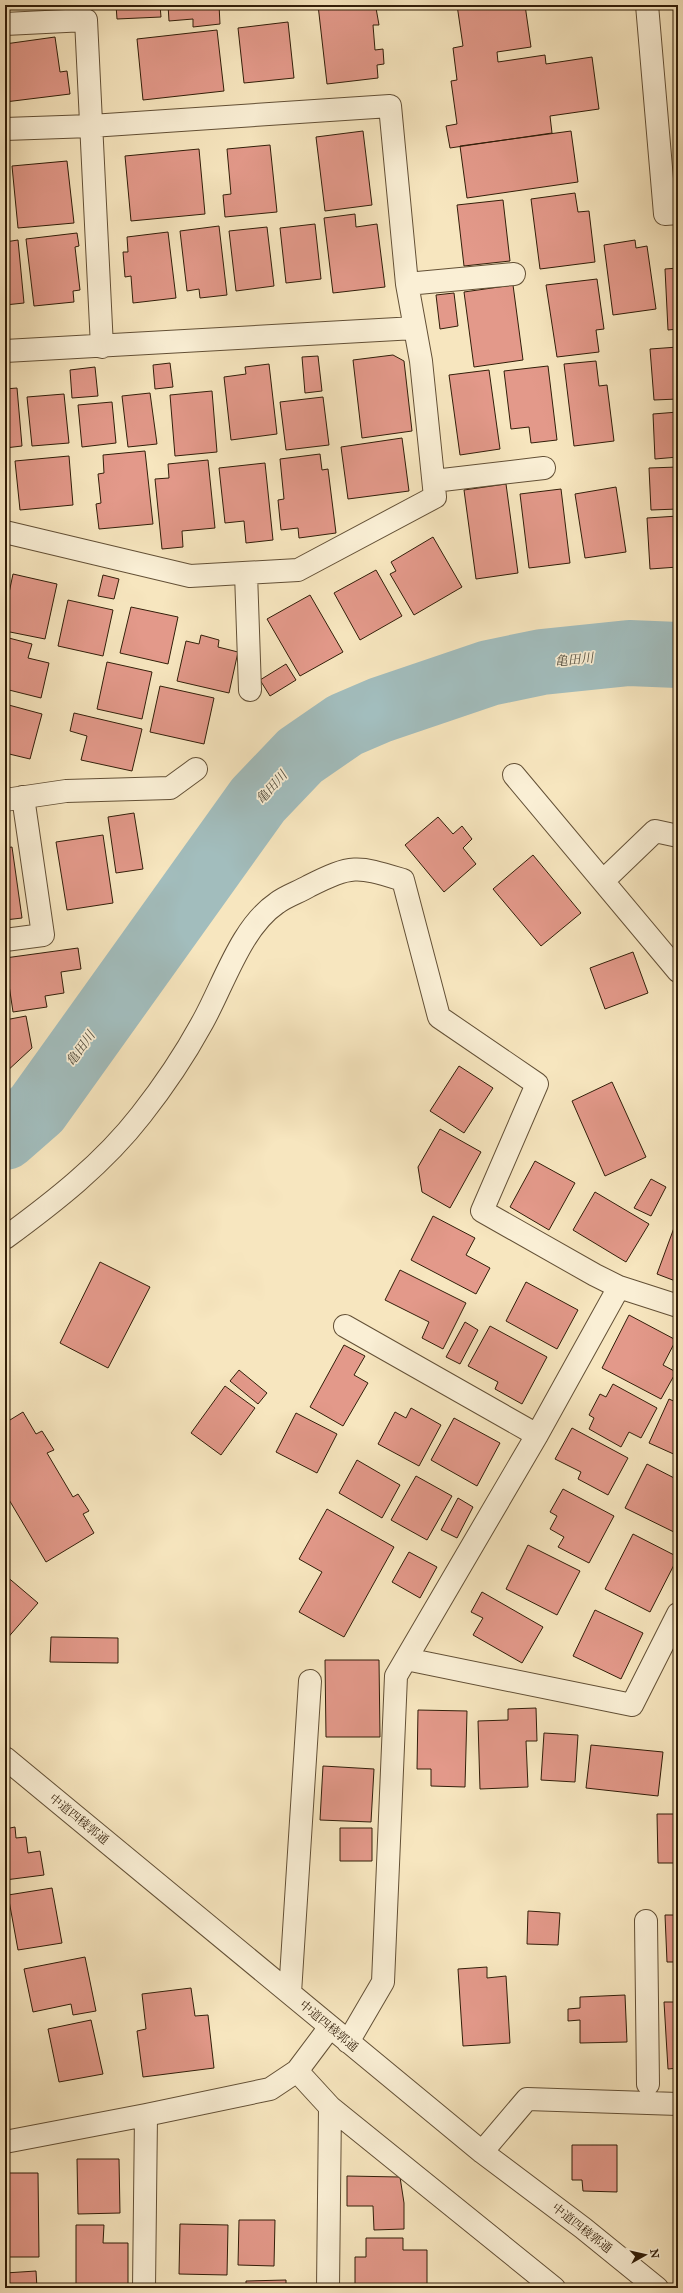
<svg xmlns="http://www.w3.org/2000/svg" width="683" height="2293" font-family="'IM FELL Great Primer','Noto Serif JP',serif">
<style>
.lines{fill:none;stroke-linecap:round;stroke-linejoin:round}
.river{stroke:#a2bdbd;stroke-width:66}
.building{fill:#e3998a;stroke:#321e09}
.minor-casing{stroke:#635036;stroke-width:24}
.minor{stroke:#faefd5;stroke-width:22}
.labels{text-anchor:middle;stroke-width:3.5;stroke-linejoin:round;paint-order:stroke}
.street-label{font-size:12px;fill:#321e09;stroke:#faefd5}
.water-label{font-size:13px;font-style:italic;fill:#544e3f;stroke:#faefd5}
</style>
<rect width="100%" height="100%" fill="#f7e6bf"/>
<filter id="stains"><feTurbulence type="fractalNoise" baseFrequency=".005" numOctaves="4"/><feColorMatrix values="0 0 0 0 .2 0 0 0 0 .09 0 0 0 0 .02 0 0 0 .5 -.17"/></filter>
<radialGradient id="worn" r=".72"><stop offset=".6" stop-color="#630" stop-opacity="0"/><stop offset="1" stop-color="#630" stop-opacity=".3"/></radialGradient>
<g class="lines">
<path class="river" d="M5,1137L37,1109L258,800L300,756L345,725L380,710L489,673L542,662L629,653L678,655"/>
</g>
<path class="building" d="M27,5H92L27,8Z
M116,5H160L161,17L117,19Z
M168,5H219L220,24L193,27V19L169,21Z
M318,5H370L371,8H376L379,25H373L375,50L383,49L384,64L377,65L378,78L327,84Z
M457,5H525L531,47L497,52L498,62L545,55L546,64L592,57L599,109L550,116L552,133L450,148L446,126L457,124L451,81L457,80L453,48L463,46Z
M288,22L294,78L244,83L238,28Z
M217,30L224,91L143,100L137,39Z
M55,37L60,72L67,71L70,94L5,102V44Z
M363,131L372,205L325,211L316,137Z
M571,131L578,182L467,198L460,146Z
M270,145L277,212L225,217L223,195L231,194L227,149Z
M199,149L205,214L131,221L125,156Z
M67,161L74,223L18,228L12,166Z
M575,193L578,212L589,211L595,262L540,269L531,199Z
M503,200L510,261L464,266L457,205Z
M355,214L356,227L377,224L385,287L333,293L324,218Z
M315,224L321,279L286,283L280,228Z
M219,226L227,295L200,298L199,289L187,291L180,231Z
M267,227L274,286L236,291L229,231Z
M168,232L176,298L133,303L131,276L125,277L123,252H128L127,237Z
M77,233L79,246L75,247L80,290L73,291L74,302L34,306L26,239Z
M18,240L24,303L5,305V242Z
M635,240L636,248L647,246L656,309L613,315L604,245Z
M678,268V329L668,330L665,269Z
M597,279L604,329L596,330L599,352L557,357L546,285Z
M513,285L523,360L474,367L464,292Z
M454,293L458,326L440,329L436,295Z
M678,347V399L654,400L650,349Z
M393,355L404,361L412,431L362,438L353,360Z
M318,356L322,391L305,393L302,357Z
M596,361L599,386L607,385L614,441L574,446L564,364Z
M170,363L173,387L155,389L153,365Z
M269,364L277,434L231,440L224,377L246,374L245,367Z
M548,366L557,440L531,443L529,427L511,429L504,371Z
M95,367L98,396L72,398L70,370Z
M489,370L500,449L460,455L449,375Z
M17,388L22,446L5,448V389Z
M212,391L217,452L175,456L170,395Z
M150,393L157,444L128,447L122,396Z
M64,394L69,443L32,446L27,397Z
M323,397L329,445L286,450L280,402Z
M112,402L116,443L82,447L78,405Z
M678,412V457L655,459L653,414Z
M402,438L409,491L348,499L341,447Z
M145,451L153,524L99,529L96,504L101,503L98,474L104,473L103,455Z
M320,454L322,470L328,469L336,533L299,538L298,528L281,530L278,500L284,499L280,459Z
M69,456L73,505L20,510L15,461Z
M208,460L215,528L182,531L183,547L162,549L155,479L169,478L168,464Z
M265,463L273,540L246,543L244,521L225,523L219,468Z
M678,467V509L651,510L649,468Z
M506,484L518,573L476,579L464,490Z
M616,487L626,552L585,558L575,494Z
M561,489L570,563L529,568L520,494Z
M678,516V567L650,569L647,518Z
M433,537L462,587L414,615L390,574L396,571L391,562Z
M376,570L402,616L360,640L334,593Z
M13,574L57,584L45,639L5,631V612Z
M103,575L119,579L114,599L98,596Z
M310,595L343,652L300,676L267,619Z
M68,600L113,610L103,656L58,646Z
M131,607L178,617L168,664L120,653Z
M201,635L219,640L218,647L238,652L229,693L177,681L186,641L199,644Z
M5,637L32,644L28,658L49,663L41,698L5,689Z
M107,662L152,672L142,719L97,709Z
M286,664L296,680L270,696L260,680Z
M160,686L214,698L204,744L150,732Z
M5,704L42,714L30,759L5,753Z
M74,713L142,729L132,771L81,760L87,736L70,731Z
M134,813L143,869L116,873L108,817Z
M438,817L453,834L462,826L472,839L463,848L476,864L444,892L405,845Z
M5,821L8,840L5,841Z
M103,835L113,903L67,910L56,842Z
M12,847L22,918L5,920V848Z
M533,855L581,913L541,946L493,889Z
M678,900V925L674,924Z
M78,948L81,969L61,972L64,993L45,996L47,1007L13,1012L5,958Z
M633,952L648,993L605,1009L590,968Z
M26,1016L32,1048L5,1073V1020Z
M459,1066L493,1088L464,1133L430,1111Z
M612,1082L646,1157L605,1176L572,1101Z
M440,1129L481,1152L450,1208L422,1192L418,1167Z
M535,1161L575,1183L549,1230L510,1207Z
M651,1179L666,1187L651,1216L634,1208Z
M595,1192L649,1224L626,1262L573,1230Z
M433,1216L475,1238L466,1255L490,1268L476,1294L411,1260Z
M678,1217V1282L657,1274Z
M100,1262L150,1287L108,1368L60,1343Z
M400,1270L466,1303L443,1349L422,1338L429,1322L385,1300Z
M526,1282L578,1310L557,1349L506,1321Z
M629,1315L676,1340L663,1365L676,1372L661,1399L602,1368Z
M465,1322L478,1330L460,1364L446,1357Z
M490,1326L547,1357L522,1404L495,1389L498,1382L468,1366Z
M344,1345L365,1356L354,1375L368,1383L343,1426L310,1407Z
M239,1370L267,1393L258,1404L230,1381Z
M613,1384L657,1408L641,1438L629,1432L621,1447L589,1429L594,1418L589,1415L600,1394L606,1397Z
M225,1386L255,1408L221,1455L191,1433Z
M669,1399L678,1403V1456L649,1443Z
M411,1408L441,1425L419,1466L378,1444L395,1412L406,1418Z
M23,1412L36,1434L42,1431L54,1450L47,1453L73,1497L78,1494L89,1511L83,1514L94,1533L46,1562L5,1493V1423Z
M296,1413L337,1434L317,1473L276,1452Z
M454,1418L500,1443L477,1486L431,1460Z
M572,1428L628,1458L608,1495L578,1479L581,1472L555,1459Z
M357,1460L400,1485L382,1518L339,1493Z
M647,1464L678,1480V1534L625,1508Z
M416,1476L452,1496L427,1540L391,1520Z
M563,1489L614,1516L589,1563L558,1547L564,1537L550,1529L557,1516L550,1512Z
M458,1498L473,1507L457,1538L441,1530Z
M327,1509L394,1547L344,1637L299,1612L322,1572L299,1559Z
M633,1534L678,1557L650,1612L605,1589Z
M528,1545L580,1571L557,1615L506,1589Z
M409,1552L437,1567L420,1598L392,1582Z
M5,1575L38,1603L5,1641Z
M482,1592L543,1627L522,1663L473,1635L483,1618L471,1612Z
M595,1610L643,1633L621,1679L573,1656Z
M51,1637L118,1638V1663L50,1662Z
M325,1660H379L380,1737H326Z
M536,1708L537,1741H526L528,1787L480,1789L478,1721L508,1720V1709Z
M418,1710L467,1711L465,1787L431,1786V1769H417Z
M544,1733L578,1735L575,1782L541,1780Z
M591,1745L663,1752L658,1796L586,1788Z
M323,1766L374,1769L371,1822L320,1820Z
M657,1814H678V1863H658Z
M15,1827L16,1838L26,1837L28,1853L40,1851L44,1875L5,1880V1829Z
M340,1828H372V1861H340Z
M52,1888L62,1943L18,1950L8,1895Z
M676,1902H678V1962H667L665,1915H676Z
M528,1911L560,1913L558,1945L527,1944Z
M85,1957L96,2011L73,2015L71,2004L33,2012L24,1969Z
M487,1967V1978L506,1976L510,2043L463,2046L458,1969Z
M191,1988L195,2016L208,2015L214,2068L143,2077L137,2031L146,2029L142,1994Z
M625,1995L627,2042L580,2043V2020L568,2021V2009L580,2008V1997Z
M664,2002H678V2068L668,2069Z
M91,2020L103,2074L59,2082L48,2029Z
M572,2145H617V2192L583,2191L582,2180H572Z
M77,2159H119L120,2213L78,2214Z
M5,2173H38L39,2257H5Z
M347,2176L400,2177L404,2203V2229L374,2230L373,2206H347Z
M239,2220H275L274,2266L238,2265Z
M180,2224L228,2225L227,2275L179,2274Z
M76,2225H104L103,2243H128V2288H76Z
M366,2238H403V2250H427V2288H355V2257H366Z
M36,2271L37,2288H5V2273Z
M286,2280V2288H246V2281Z"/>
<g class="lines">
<defs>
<path id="minor" d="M647,5L665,214L678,213
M5,24L86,20L102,347
M5,129L91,126L390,106L407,284L421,361L435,497L298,570L190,576L5,532
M407,284L514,274
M5,351L415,328
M434,481L544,468
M246,573L250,690
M514,775L678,971
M5,800L66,791L170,788L196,769
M603,881L655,831L678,836
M5,940L43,935L23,797
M5,1238C54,1202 103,1164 141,1115C163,1087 184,1056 201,1025C223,987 240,928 277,903C286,896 299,892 309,886C353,864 357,866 403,880L439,1017L537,1084L482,1211L595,1275L619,1287L678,1306
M345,1326L537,1435
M406,1659L632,1705L678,1614
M5,1758L482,2152L583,2228L657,2288
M646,1921L648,2084
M290,1993L310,1681
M348,2042L383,1982L396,1676L537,1435L619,1287
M297,2071L330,2107L328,2288
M330,2107L554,2288
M5,2142L146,2115L270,2089L297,2071L330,2027
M482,2152L527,2099L678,2104
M144,2288L146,2115"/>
</defs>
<use href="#minor" class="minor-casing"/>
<use href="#minor" class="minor"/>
</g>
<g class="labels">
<g class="street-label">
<text transform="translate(79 1819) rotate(39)" y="4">中道四稜郭通</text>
<text transform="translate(329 2026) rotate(40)" y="4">中道四稜郭通</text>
<text transform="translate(582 2228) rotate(38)" y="4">中道四稜郭通</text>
</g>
<g class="water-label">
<text transform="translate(574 659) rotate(-6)" y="5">亀田川</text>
<text transform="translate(271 787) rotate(-48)" y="5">亀田川</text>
<text transform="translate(80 1048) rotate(-54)" y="5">亀田川</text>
</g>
</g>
<rect width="683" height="2293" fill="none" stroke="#f7e6bf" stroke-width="20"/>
<rect x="6" y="6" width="671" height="2281" fill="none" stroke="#321e09" stroke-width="2"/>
<rect x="10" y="10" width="663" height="2273" fill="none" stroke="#321e09"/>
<g transform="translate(645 2255) rotate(82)" stroke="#faefd5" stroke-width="3" paint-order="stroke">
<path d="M0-3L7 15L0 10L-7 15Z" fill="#321e09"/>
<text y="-6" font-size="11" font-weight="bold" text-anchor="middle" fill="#321e09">N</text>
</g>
<rect width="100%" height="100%" filter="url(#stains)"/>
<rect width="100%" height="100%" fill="url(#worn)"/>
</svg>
